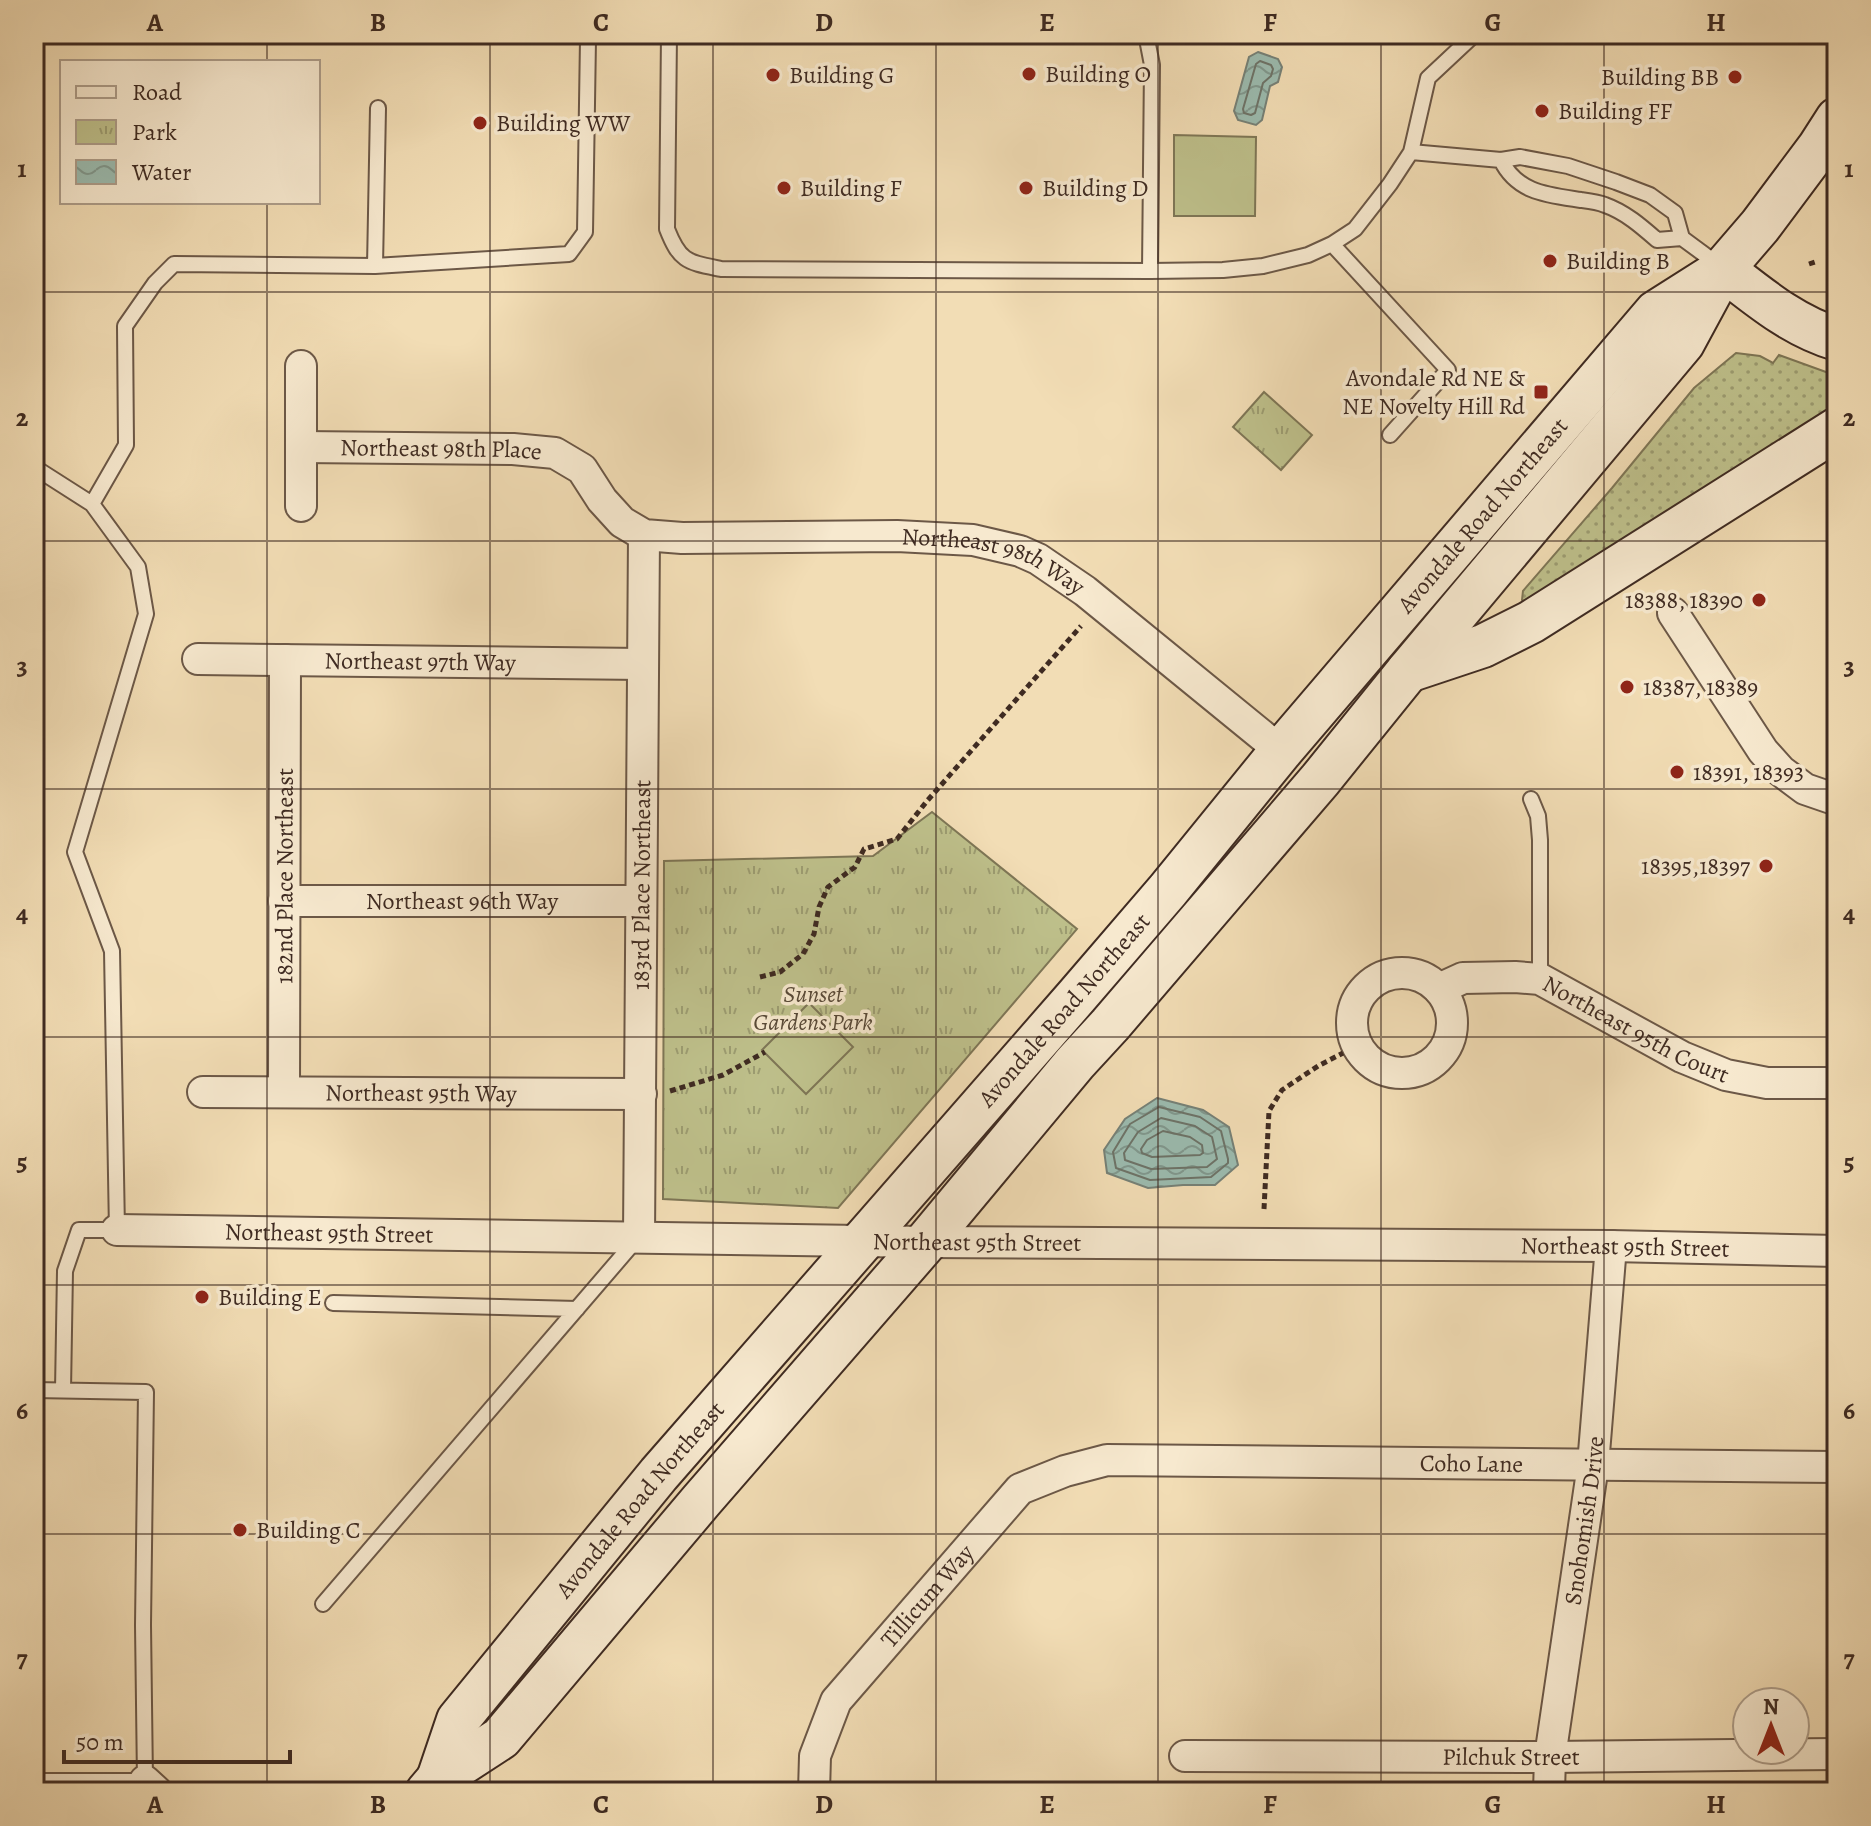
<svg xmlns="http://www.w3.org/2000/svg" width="1871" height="1826" font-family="Alegreya,serif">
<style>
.grass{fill:url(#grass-dots);stroke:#7e7656;stroke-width:2}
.park{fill:url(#park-tufts);stroke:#7e7656;stroke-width:2}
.pitch{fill:#bec08b;stroke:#7e7656;stroke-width:2}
.water{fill:url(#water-waves);stroke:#768177;stroke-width:2}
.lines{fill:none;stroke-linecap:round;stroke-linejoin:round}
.shore{stroke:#6d7368;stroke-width:2}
.lane-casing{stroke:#6c5847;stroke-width:18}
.street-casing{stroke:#6c5847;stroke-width:34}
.secondary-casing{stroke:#3f2b22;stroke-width:46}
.path{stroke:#3f2b22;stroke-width:5;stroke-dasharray:6 4;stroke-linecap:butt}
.lane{stroke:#f7e9cf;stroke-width:14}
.street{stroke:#f7e9cf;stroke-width:30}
.secondary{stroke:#f7e9cf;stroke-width:42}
.grid{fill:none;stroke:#3f2b22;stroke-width:2;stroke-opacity:0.55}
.poi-dot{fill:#8f2418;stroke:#f7e9cf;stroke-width:3}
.labels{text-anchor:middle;stroke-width:7;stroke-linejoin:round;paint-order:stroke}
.poi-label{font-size:24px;fill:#3f2b22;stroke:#f7e9cf;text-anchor:start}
.street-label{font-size:24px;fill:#3f2b22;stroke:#f7e9cf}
.park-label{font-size:24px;font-style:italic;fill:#584937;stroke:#f7e9cf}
.neatline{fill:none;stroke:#3f2b22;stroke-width:3}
.grid-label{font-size:26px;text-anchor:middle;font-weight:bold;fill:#3f2b22}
</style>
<defs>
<pattern id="grass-dots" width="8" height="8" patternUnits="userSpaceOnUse" patternTransform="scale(2)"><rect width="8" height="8" fill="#bec08b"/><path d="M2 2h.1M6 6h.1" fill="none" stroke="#9c9c71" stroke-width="1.8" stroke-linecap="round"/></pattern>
<pattern id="park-tufts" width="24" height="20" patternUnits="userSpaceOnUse" patternTransform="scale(2)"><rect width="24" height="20" fill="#bec08b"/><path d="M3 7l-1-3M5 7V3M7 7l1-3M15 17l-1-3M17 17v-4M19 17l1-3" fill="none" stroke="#9c9c71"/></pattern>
<pattern id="water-waves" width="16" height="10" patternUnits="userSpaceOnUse" patternTransform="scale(2)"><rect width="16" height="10" fill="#9bbbaf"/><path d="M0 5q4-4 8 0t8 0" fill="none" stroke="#80988e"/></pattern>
</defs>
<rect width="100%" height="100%" fill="#f2ddb5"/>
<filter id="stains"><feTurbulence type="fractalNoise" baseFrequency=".0025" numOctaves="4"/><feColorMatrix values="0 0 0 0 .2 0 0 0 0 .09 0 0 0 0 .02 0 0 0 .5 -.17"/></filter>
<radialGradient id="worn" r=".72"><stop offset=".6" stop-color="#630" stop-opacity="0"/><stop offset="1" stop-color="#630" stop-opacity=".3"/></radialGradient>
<path class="grass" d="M1736,353L1760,356L1773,363L1779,355L1837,376V419L1530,604L1522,600L1523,591L1612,488L1694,388Z"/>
<path class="park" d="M1264,392L1312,435L1281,470L1233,427Z
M932,812L1077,929L838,1208L663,1199L664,861L873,856Z"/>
<path class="pitch" d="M1174,135L1256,137L1255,216H1174Z
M809,1003L853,1047L806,1094L762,1050Z"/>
<path class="water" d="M1258,52L1278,59L1282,67L1278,82L1270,86L1262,120L1256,125L1238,120L1234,111L1249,57Z
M1157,1098L1203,1110L1229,1127L1238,1165L1215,1185H1183L1148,1188L1107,1173L1104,1150L1125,1119Z"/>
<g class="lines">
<path class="shore" d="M1260,61L1271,65L1273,69L1271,76L1263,83L1255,113L1251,115L1244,113L1243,109L1256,64Z
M1159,1107L1200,1117L1221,1131L1228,1159V1163L1211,1177L1150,1180L1116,1168L1113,1152L1130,1124Z
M1161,1118L1195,1126L1212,1137L1217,1159L1207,1167L1151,1169L1125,1160L1124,1153L1138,1132Z
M1163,1131L1190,1137L1202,1145L1203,1153L1200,1155L1152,1157L1142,1153L1141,1149L1147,1140Z"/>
<defs>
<path id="lane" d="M669,34L667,229C680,262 687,262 721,269L1150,271L1152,65L1146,34
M1411,152L1501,160L1520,157L1568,166L1616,182L1650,195L1675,213L1682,238L1720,266
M1501,160C1517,193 1548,195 1581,200C1589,201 1598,202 1605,205C1625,212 1641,226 1657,240L1682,238
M1332,244L1448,370L1390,435
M375,266L378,108
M1150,271L1223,270L1263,266L1308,255L1332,244L1355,229L1390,184L1411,152L1428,78L1475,34
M34,467L92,504L138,567L146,614L75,852L112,951L117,1230H79L65,1271L63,1390
M92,504L126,445L125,326L155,283L174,264L375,266L569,254L585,232L588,39
M1531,799L1538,816L1540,840V979
M333,1303L577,1309
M34,1390L146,1392L143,1625L145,1781H39V1792
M323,1604L636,1240"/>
<g id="street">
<path d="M301,366V506"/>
<path id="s1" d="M301,447L513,449L555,453L582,469L602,500L622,522L644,535L682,538L897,536L973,540L1020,551L1038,559L1085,591L1281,751"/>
<path d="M1673,613L1763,751L1781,771L1805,789L1837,800"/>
<path id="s2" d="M198,659L643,664"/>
<path id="s3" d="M284,901H641"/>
<circle cx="1402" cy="1023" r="50"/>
<path id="s4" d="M1439,989L1463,978L1515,977L1540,979L1682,1057L1726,1075L1767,1083H1837"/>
<path id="s5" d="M203,1092L641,1094"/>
<path id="s6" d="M284,1092L285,660"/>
<path id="s7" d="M117,1230L926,1242L1611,1246L1837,1251"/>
<path id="s8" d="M639,1237L644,535"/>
<path id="s9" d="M1185,1756L1550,1757L1837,1754"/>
<path d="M145,1781L157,1792"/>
<path id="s10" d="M814,1792L815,1756L836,1701L1020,1489L1065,1471L1107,1460L1837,1467"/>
<path id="s11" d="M1549,1792L1550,1757L1593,1465L1611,1246"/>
</g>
<g id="secondary">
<path d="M1723,269C1759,297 1793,326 1837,339"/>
<path d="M1408,671L1483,646L1531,622L1837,429"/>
<path id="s12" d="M438,1779L458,1720L659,1474L1076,997L1168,890L1281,751L1656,312L1719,272"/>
<path d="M427,1792L438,1779L501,1738L701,1501L926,1242L1075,1063L1110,1025L1320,780L1408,671L1683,343L1723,269L1760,226L1819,147L1837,119"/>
</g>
</defs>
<use href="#lane" class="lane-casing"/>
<use href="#street" class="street-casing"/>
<use href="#secondary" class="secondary-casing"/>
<path class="path" d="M1809,264L1815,262
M760,977L780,972L803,954L814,934L819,907L828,887L855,867L864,849L897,839L927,801L1081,626
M670,1091L723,1075L765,1052
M1264,1209L1269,1111L1282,1090L1318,1066L1343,1053"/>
<use href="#lane" class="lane"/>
<use href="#street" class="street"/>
<use href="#secondary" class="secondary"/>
</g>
<path class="grid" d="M267,34V62M490,34V1792M713,34V1792M936,34V1792M1158,34V1792M1381,34V1792M1604,34V1792M267,202V1792M34,292H1837M34,541H1837M34,789H1837M34,1037H1837M34,1285H1837M34,1534H1837"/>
<g class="poi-dot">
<circle cx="1029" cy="74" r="8"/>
<circle cx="773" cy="75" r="8"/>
<circle cx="1735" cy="77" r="8"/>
<circle cx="1542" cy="111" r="8"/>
<circle cx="480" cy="123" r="8"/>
<circle cx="784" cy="188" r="8"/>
<circle cx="1026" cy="188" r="8"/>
<circle cx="1550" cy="261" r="8"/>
<rect x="1533" y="384" width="16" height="16" rx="4"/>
<circle cx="1759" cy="600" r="8"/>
<circle cx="1627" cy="687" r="8"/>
<circle cx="1677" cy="772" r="8"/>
<circle cx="1766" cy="866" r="8"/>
<circle cx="202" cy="1297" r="8"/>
<circle cx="240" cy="1530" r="8"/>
</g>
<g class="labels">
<g class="poi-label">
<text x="1045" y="82">Building O</text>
<text x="789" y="83">Building G</text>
<text x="1719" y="85" text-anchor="end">Building BB</text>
<text x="1558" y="119">Building FF</text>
<text x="496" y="131">Building WW</text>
<text x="800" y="196">Building F</text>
<text x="1042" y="196">Building D</text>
<text x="1566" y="269">Building B</text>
<text x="1525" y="386" text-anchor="end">Avondale Rd NE &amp;<tspan x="1525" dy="28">NE Novelty Hill Rd</tspan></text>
<text x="1743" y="608" text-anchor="end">18388, 18390</text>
<text x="1643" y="695">18387, 18389</text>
<text x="1693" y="780">18391, 18393</text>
<text x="1750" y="874" text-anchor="end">18395,18397</text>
<text x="218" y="1305">Building E</text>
<text x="256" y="1538">Building C</text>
</g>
<g class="street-label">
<text dy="8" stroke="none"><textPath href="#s1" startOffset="140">Northeast 98th Place</textPath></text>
<text dy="8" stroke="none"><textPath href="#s12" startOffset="1644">Avondale Road Northeast</textPath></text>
<text dy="8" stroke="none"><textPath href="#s1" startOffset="732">Northeast 98th Way</textPath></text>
<text dy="8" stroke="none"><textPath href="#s2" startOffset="222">Northeast 97th Way</textPath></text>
<text dy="8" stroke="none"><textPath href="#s6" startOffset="216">182nd Place Northeast</textPath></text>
<text dy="8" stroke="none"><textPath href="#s8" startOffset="352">183rd Place Northeast</textPath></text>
<text dy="8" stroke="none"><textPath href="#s3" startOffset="178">Northeast 96th Way</textPath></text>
<text dy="8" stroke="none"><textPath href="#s12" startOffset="996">Avondale Road Northeast</textPath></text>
<text dy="8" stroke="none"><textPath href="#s4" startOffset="212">Northeast 95th Court</textPath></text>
<text dy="8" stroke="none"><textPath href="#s5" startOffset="218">Northeast 95th Way</textPath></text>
<text dy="8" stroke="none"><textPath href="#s7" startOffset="212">Northeast 95th Street</textPath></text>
<text dy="8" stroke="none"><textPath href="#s7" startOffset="860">Northeast 95th Street</textPath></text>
<text dy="8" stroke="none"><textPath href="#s7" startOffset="1508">Northeast 95th Street</textPath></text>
<text dy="8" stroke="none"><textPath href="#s10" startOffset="832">Coho Lane</textPath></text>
<text dy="8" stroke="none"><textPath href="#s12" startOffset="348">Avondale Road Northeast</textPath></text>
<text dy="8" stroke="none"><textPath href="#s11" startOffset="274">Snohomish Drive</textPath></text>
<text dy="8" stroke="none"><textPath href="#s10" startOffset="234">Tillicum Way</textPath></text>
<text dy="8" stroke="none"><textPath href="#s9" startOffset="326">Pilchuk Street</textPath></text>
</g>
<g class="park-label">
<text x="813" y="1002">Sunset<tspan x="813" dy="28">Gardens Park</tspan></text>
</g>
</g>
<rect width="1871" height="1826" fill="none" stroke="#f2ddb5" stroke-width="88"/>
<rect x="60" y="60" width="260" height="144" fill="#f7e9cf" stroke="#ad9d8a" stroke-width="2"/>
<rect x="76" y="86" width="40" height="12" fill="#f7e9cf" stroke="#ad9d8a" stroke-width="2"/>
<text x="132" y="100" font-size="24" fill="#3f2b22">Road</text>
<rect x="76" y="120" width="40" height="24" fill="url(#park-tufts)" stroke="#ad9d8a" stroke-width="2"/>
<text x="132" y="140" font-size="24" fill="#3f2b22">Park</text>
<rect x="76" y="160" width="40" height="24" fill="url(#water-waves)" stroke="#ad9d8a" stroke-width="2"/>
<text x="132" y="180" font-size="24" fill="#3f2b22">Water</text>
<g transform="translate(1771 1726)"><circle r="38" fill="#f7e9cf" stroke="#ad9d8a" stroke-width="2"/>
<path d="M0-6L14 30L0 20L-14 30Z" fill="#8f2418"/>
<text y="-12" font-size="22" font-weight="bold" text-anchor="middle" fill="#3f2b22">N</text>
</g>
<path d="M64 1750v12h226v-12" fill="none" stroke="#3f2b22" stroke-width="4"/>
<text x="76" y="1750" font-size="24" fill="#3f2b22" stroke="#f7e9cf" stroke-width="6" paint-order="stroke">50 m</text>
<rect x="44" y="44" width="1783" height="1738" class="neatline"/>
<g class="grid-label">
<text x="155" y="31">A</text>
<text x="378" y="31">B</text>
<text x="601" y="31">C</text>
<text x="824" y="31">D</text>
<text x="1047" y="31">E</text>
<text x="1270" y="31">F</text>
<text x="1493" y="31">G</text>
<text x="1716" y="31">H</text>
<text x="22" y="177">1</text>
<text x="1849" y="177">1</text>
<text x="22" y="426">2</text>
<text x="1849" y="426">2</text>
<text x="22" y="674">3</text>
<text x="1849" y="674">3</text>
<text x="22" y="922">4</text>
<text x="1849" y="922">4</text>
<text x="22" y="1170">5</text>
<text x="1849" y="1170">5</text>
<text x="22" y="1419">6</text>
<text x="1849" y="1419">6</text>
<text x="22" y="1667">7</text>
<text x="1849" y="1667">7</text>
<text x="155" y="1813">A</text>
<text x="378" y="1813">B</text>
<text x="601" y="1813">C</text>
<text x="824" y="1813">D</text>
<text x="1047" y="1813">E</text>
<text x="1270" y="1813">F</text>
<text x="1493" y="1813">G</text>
<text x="1716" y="1813">H</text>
</g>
<rect width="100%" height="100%" filter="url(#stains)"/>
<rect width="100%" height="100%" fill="url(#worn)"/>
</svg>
